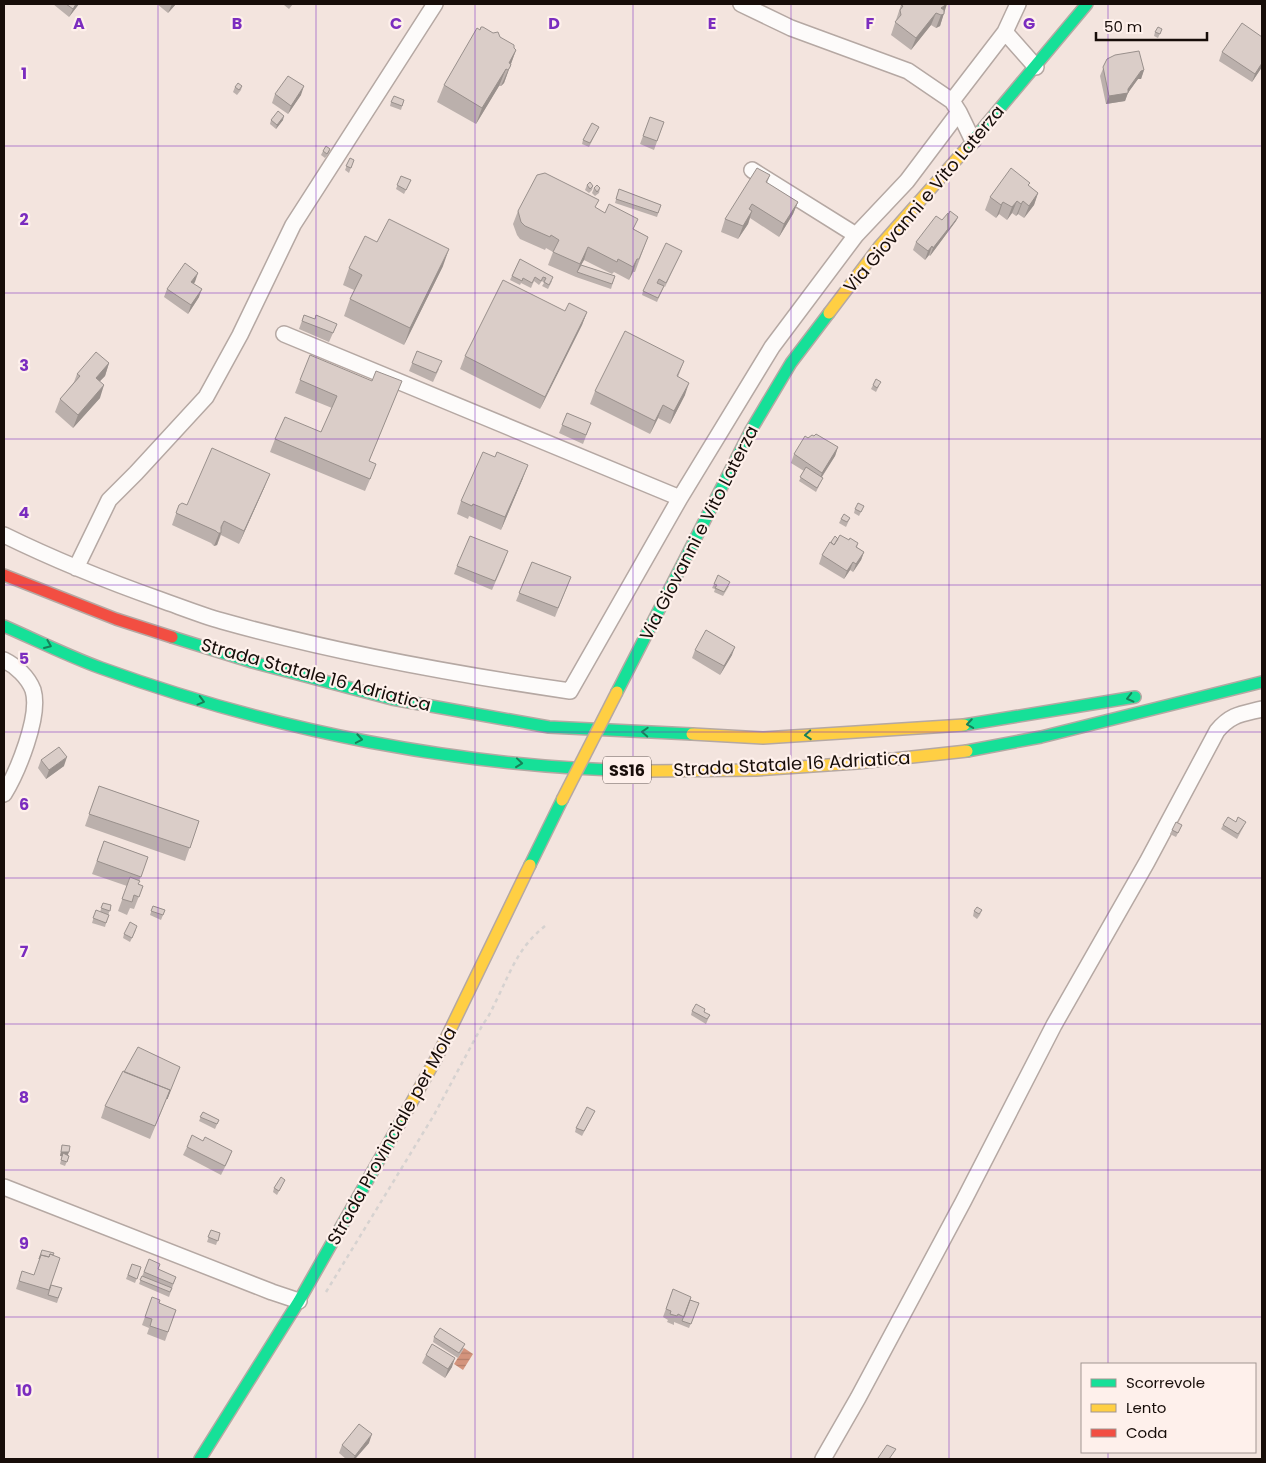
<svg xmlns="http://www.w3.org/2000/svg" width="1266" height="1463" font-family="Poppins,sans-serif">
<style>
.water{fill:url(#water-rules)}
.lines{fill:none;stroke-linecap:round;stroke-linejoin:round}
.street-casing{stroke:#b5a8a3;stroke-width:18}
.fast-casing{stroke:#b5a8a3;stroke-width:14}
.slow-casing{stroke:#b5a8a3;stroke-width:14}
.jam-casing{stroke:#b5a8a3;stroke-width:14}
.path{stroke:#d6d2d0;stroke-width:2.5;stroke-dasharray:4 4;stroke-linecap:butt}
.street{stroke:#fdfbfa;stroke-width:15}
.fast{stroke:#16e098;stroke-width:11}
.slow{stroke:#ffcf43;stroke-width:11}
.jam{stroke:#f24e42;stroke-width:11}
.slow-bridge-casing{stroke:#b5a8a3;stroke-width:14;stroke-linecap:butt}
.slow-bridge{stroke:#ffcf43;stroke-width:11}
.wall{fill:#bbb0ac}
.shaded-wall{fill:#99908c}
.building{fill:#dacdc8;stroke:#99908c}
.oneway{stroke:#168158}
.grid{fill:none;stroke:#7b2cbf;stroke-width:1;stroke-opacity:0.55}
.labels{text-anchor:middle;stroke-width:4.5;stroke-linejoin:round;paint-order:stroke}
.shield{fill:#fef0eb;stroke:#5c514d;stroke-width:1}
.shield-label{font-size:16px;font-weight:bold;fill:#170d09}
.street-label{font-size:18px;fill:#170d09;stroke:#fef0eb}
.grid-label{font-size:16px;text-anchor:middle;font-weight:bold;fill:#7b2cbf;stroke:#fef0eb;stroke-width:4.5;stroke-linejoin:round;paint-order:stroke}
</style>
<defs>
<pattern id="water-rules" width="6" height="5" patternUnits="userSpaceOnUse" patternTransform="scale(1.25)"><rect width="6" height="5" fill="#d4947d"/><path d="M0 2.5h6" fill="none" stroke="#b57e6b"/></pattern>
</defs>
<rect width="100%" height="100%" fill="#f3e4de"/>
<path class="water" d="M464,1348L473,1354L463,1370L454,1364Z"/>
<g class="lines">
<defs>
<path id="street" d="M741,4L791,28L908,71L952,101L959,112L973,141
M1005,32L1036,67
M952,101L1005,32L1018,4
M752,170L856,235
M284,334L680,498
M4,535C55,560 107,581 161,600C181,607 201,615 222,621C336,653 453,674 570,691L680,498L772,347L856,235L907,181L959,112
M76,568L109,500L136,473L206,397L240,335L293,225L435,4
M4,660C16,666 28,677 33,690C41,716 17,773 4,794
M4,1187L272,1292L299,1301
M823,1459L858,1398L963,1202L1054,1025L1147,862L1217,731C1231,714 1242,714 1262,709"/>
<path id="fast" d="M964,151L1087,4
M4,626C36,640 68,656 101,668C275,731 462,768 647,771
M172,637L252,662L392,699L549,727L692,734
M617,692L751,430L791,363L829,313
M964,725L1135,697
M967,751L1041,737L1262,682
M530,865L562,800
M200,1459L299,1301L404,1116"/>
<path id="slow" d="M829,313L879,247L964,151
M692,734L763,738L964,725
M647,771L756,770L857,763L967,751
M404,1116L437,1057L530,865"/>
<path id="jam" d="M4,575L116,619L172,637"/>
</defs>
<use href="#street" class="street-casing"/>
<use href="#fast" class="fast-casing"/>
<use href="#slow" class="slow-casing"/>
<use href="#jam" class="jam-casing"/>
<path class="path" d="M326,1292L434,1115L483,1024C490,1015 493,1007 498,997C512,968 519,947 545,926"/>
<use href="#street" class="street"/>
<use href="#fast" class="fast"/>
<use href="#slow" class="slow"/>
<use href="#jam" class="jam"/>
<defs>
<path id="slow-bridge" d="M562,800L617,692"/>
</defs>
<use href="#slow-bridge" class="slow-bridge-casing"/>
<use href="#slow-bridge" class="slow-bridge"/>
</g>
<path class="wall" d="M53,4H79L69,17Z
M157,4H176L168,13Z
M284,4H293L289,9L284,5Z
M901,5L944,12L940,26L936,28L931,25L911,50L891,35Z
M1162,29L1158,38L1154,36L1155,32Z
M500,37L516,50L504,83L501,86H499L476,124L437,102L444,85Z
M1262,37V67L1252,82L1219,61L1222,52Z
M1107,59L1144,70L1141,79H1138L1128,92L1125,101L1106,104L1100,76Z
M242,86L241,90L237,95L233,92L235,87Z
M275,94L301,95L288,114L272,103Z
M404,100L401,110L390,106L391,102Z
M650,117L664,122L654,150L640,144Z
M271,120H283L276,129L270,124Z
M599,127L589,147L582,144L583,140Z
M330,149L329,153L325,158L321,155L323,151Z
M350,158L354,160L349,173L345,170Z
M770,175L767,183L798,202L793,214L779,237L750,218L748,224L738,239L721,232L725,219Z
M401,176L411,180L404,194L396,189Z
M587,185L593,186L592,190L589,193L585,190Z
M1029,186L1038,193L1034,205L1024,218L1018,214L1016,216L1012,213L1007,220L999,214L996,218L985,210L990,197Z
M594,188H600L599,193L595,196L592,193Z
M619,189L661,205L657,217L615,203Z
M596,208L648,237L635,272H633L629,280L614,272L612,274L584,260L581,265L615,276L611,289L576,277L548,265L553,252L546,248L545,250L520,239L517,235L513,224L518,211Z
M948,215L958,217L956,221L930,256L929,255L925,260L913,250L916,242Z
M377,242L443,266L404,345L344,316L350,299L354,290L343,285L349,268Z
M680,255L665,287L664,286L657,302L642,295L643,291Z
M520,259L552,281L548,289L542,286L544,283L542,281L539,285L534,281L531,288L521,283L520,285L510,280Z
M195,282L194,283L199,297L188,314L164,297L167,289Z
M565,311L587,312L582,325L540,409L460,369L465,356Z
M304,315L315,319L337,324L329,342L299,329Z
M417,351L439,369L433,382L409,371Z
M684,361L678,377L685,395L670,424L658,418L650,434L590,404L595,391Z
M109,363L105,376L100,381V398L73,428L55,412L60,399L74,382L77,374Z
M300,380L397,393L369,461L371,477L365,491L270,452L275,439L321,432L332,408L295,393Z
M873,385L879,386L876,392L871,389Z
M567,413L591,423L583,444L559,433Z
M814,436L838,447L835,456L822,477L821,482L816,492L799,481L804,471L791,463L794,454L808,438Z
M523,478L501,530L469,516L468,519L457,514L461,501Z
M265,486L239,544L221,535L217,545L214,546L211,543L172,525L179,505H187Z
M864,506L859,516L854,513L855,509Z
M850,518L846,527L839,523L841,519Z
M838,539L849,540L858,543L857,547L864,552L861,560L853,572L850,570L844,579L819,564L822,555L831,542Z
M505,560L492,590L454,574L457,566Z
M532,562L571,577L555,617L516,601Z
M714,584L729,586L723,596L714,592L715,589L712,588Z
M695,650L732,655L720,675L692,658Z
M41,760L64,766L46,779L38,768Z
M99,786L199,821L185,861L85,826Z
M1236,822L1244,826L1237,839L1221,829L1223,825Z
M1182,825L1176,837L1170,834L1172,830Z
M104,841L148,857L138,884L143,886L134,909L130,908L127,915L118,911L127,886L92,874Z
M103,903L111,905L105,927L92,923L96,910L100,912Z
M153,906L165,910L161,920L150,915Z
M982,910L980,915L977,919L973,916L974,911Z
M136,930L130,942L123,938L124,934Z
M692,1011L710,1015L706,1024L691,1015Z
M180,1067L150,1139L101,1118L105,1106L124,1072Z
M595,1111L582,1136L575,1132L576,1128Z
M203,1112L219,1120L215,1129L199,1121Z
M203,1141L232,1151L229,1159L221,1175L183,1155L187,1147Z
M62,1145L68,1155L69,1156L65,1166L60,1164L62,1156H60Z
M285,1180L277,1195L273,1192L274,1188Z
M211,1230L220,1233L216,1245L207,1242Z
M149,1259L158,1269L176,1277L169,1297L139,1284Z
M132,1264L141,1267L135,1283L126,1279Z
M22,1271L51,1285L62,1288L57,1303L16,1289Z
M673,1289L690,1300L699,1303L689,1328L674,1322V1325L667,1322L668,1320L663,1317Z
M152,1297L159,1303L176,1310L165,1341L147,1334L149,1328L142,1325Z
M434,1337L464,1348L458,1358L433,1342Z
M426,1355L452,1367L445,1378L422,1363Z
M369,1443L355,1459H346L339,1453L342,1445Z"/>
<path class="shaded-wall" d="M76,4H79L69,17L73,9Z
M172,4H176L168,13Z
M947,4L940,26L936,28L941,15V8Z
M936,13L931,25L911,50L916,38Z
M516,50L504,83L501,86L508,70L509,63Z
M1262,63V67L1252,82L1255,74Z
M506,69L499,86L476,124L482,108Z
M1144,70L1141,79H1138L1128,93L1125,101L1106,104L1109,96L1128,89L1141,71Z
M304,86L301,95L288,114L291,106Z
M284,116L283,120L276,129L277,125Z
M1038,193L1034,205L1024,218L1029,206Z
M1017,201L1012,213L1007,220L1012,207Z
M1023,201L1018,214L1016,216L1021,204Z
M798,202L793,214L779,237L784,224Z
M1003,202L999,214L996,218L1001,205Z
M752,211L748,224L738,239L743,226Z
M958,217L956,221L930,256L933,248L948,229Z
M932,246L929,255L925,260L928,251Z
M588,247L584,260L577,272L580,264Z
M449,249L443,266L404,345L410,328Z
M637,259L633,272L629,280L633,267Z
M198,273L195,282L188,290L191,282Z
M202,289L199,297L188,314L191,305Z
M587,312L582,325L540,409L545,397Z
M109,363L105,376L91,390L96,378Z
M689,383L685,395L670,424L674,411Z
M104,385L100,398L73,428L78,415Z
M663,405L658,418L650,434L655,421Z
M838,447L835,456L819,481L822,473Z
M528,465L523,478L501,530L505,517Z
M270,474L265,486L239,544L244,531Z
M224,521L220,533H221L217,545L214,546Z
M864,552L861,560L853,572L856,564Z
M853,562L850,570L844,579L847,571Z
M735,647L732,655L720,675L724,666Z
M67,757L64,766L46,779L49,770Z
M61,1152H69L67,1157L60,1156Z
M455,1358L452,1367L445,1378L448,1369Z
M372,1434L369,1443L355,1459H353L355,1456Z"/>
<path class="building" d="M66,4H76L73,9Z
M902,4H947L941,8L944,10V14L941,15L936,13L916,38L895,22L901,15L900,10L903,6L901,5Z
M1242,23L1262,37V63L1255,74L1222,52Z
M481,27H483L493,33L498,32L500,37L514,45V48L516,50L509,63L511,64L510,67L508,70L506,69L482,108L444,85L477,28L480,30Z
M1158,27L1162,29L1160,34L1155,32Z
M1139,51L1144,70L1141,71L1128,89V93L1109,96L1103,67L1107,59L1115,55Z
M288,76L304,86L291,106L275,94Z
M238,83L242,86L239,90L235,87Z
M394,96L404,100L402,106L391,102Z
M278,111L284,116L277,125L271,120Z
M650,117L664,122L657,141L643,136Z
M592,123L599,127L590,143L583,140Z
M326,146L330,149L327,154L323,151Z
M350,158L354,160L351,168L346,166Z
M757,168L770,175L766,182L798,202L784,224L752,204L749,209L752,211L743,226L725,219Z
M1011,168L1030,183L1028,185L1038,193L1029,206L1023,201L1021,204L1017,201L1012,207L1003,202L1001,205L990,197Z
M545,173L599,200L595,207L605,213L609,204L638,219L633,229L648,237L639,259H637L633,267L618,259L617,262L588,247L580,264L553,252L559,240L551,235L550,237L525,226L521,222L518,211L537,175Z
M401,176L411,180L406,190L397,185Z
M590,182L593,186L590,189L587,185Z
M597,185L600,188L597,192L594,188Z
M619,189L661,205L658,213L616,199Z
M950,211L958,217L946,233L948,229V215Z
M948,213V229L933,248L932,246L928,251L916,242L936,216L942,220Z
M389,219L449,249L410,328L350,299L362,275L349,268L365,236L377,242Z
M666,243L682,251L666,283L659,279L657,283L664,286L658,298L643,291Z
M520,259L553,277L549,285L544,282L546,278L543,277L541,281L535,277L532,283L523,278L522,281L512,276Z
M185,263L198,273L191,282L202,289L191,305L167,289Z
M581,265L615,276L612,284L577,272Z
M503,280L565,311L569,303L587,312L545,397L465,356Z
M304,315L315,319L316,315L337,324L333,333L302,321Z
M625,331L684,361L677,376L689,383L674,411L663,405L655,421L595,391Z
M417,351L442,361L436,373L412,363Z
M96,352L109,363L96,378L104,385L78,415L60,399L80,376L77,374Z
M310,355L372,381L376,371L402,381L369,461L376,464L370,479L275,439L285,417L321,432L337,396L300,380Z
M876,379L881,382L877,388L873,385Z
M567,413L591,423L586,435L562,425Z
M816,434L838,447L822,473L794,454L805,436L808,438L812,435L814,436Z
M212,448L270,474L244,531L224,521L221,527V533H218L216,531L176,513L179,505L182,503L187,505Z
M483,452L495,457L497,452L528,465L505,517L473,504L472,506L461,501Z
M806,467L823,478L817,488L800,477Z
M858,503L864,506L861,512L855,509Z
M844,514L850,518L847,522L841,519Z
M840,535L849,540L850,538L858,543L856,547L864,552L856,564L853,562L847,571L822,555L830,542L834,545Z
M470,536L508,551L495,581L457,566Z
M835,536L838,539L834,545L831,542Z
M532,562L571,577L558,608L519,593Z
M718,575L730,582L724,592L715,588L717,585L714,584Z
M706,630L735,647L724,666L695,650Z
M59,747L67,757L49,770L41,760Z
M99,786L199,821L190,848L89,814Z
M1228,817L1236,822L1238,817L1246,822L1238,834L1223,825Z
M1176,822L1182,825L1178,833L1172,830Z
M104,841L148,857L141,877L97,861Z
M130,877L140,881L138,884L143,886L139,897L134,895L132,902L122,899Z
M103,903L111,905L110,911L101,908Z
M153,906L165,910L163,915L151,911Z
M977,907L982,910L979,914L974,911Z
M96,910L109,915L106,923L93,918Z
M130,922L137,926L132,938L124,934Z
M696,1004L705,1009L704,1012L710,1015L707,1019L692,1011Z
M138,1047L180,1067L167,1099L170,1090L124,1072Z
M123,1071L170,1090L155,1126L105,1106Z
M587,1107L595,1111L584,1131L576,1128Z
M203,1112L219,1120L217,1124L200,1117Z
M192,1135L203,1141L205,1137L232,1151L225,1166L187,1147Z
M62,1145L70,1146L69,1152H61Z
M63,1153L69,1156L67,1162L61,1160Z
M281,1177L285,1180L279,1191L274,1188Z
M211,1230L220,1233L218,1241L208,1237Z
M42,1250L54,1253L53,1255L50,1254L49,1257L41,1255L39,1259Z
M50,1254L60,1258L49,1290L19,1281L22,1271L34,1275L41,1255L49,1257Z
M149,1259L160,1264L158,1269L176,1277L173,1284L144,1272Z
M132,1264L141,1267L137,1279L128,1275Z
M142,1276L172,1288L170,1292L140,1280Z
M51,1285L62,1288L58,1298L48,1295Z
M673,1289L691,1297L684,1317L678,1314L677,1316L670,1314L671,1311L666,1309Z
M152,1297L160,1300L159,1303L176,1310L168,1332L150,1326L152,1319L145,1317Z
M690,1300L699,1303L691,1324L682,1321Z
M440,1328L465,1344L459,1353L434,1337Z
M432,1344L455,1358L448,1369L426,1355Z
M359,1424L372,1434L355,1456L342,1445Z
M887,1445L896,1449L889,1459H880L878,1458Z"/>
<defs><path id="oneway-chevron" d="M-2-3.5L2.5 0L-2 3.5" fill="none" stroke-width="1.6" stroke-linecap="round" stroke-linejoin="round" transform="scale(1.25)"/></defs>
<g class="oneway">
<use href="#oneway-chevron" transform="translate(48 645) rotate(23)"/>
<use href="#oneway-chevron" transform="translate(1130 698) rotate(166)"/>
<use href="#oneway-chevron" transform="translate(201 701) rotate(15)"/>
<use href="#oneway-chevron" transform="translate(970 724) rotate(171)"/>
<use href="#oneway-chevron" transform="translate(645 732) rotate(-177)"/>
<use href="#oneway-chevron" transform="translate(808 735) rotate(176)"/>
<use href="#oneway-chevron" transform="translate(359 739) rotate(10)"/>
<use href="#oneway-chevron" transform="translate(519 763) rotate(6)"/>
</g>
<path class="grid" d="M158,4V1459M316,4V1459M475,4V1459M633,4V1459M791,4V1459M949,4V1459M1108,4V1364M4,146H1262M4,293H1262M4,439H1262M4,585H1262M4,732H1262M4,878H1262M4,1024H1262M4,1170H1262M4,1317H1262M1108,1452V1459"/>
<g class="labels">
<rect class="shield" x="603" y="756.5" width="48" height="27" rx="4"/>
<g class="shield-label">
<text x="627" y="776">SS16</text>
</g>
<g class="street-label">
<text transform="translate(924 199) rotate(-50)" y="6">Via Giovanni e Vito Laterza</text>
<text transform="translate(699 533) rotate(-63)" y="6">Via Giovanni e Vito Laterza</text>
<text transform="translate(316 675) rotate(15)" y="6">Strada Statale 16 Adriatica</text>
<text transform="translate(792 764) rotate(-3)" y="6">Strada Statale 16 Adriatica</text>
<text transform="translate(392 1136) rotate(-61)" y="6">Strada Provinciale per Mola</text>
</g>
</g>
<g class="grid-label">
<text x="79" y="29">A</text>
<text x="237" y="29">B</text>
<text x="396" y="29">C</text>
<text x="554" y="29">D</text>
<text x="712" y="29">E</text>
<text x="870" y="29">F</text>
<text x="1029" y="29">G</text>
<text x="24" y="79">1</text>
<text x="24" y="225">2</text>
<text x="24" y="371">3</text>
<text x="24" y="518">4</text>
<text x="24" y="664">5</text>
<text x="24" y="810">6</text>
<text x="24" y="957">7</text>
<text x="24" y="1103">8</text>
<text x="24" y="1249">9</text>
<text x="24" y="1396">10</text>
</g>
<rect width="1266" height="1463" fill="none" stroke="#170d09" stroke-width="10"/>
<rect x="1081" y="1363" width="175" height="90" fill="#fef0eb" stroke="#a29591"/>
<rect x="1091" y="1379" width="25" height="8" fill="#16e098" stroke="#a29591"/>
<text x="1126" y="1388" font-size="15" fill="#170d09">Scorrevole</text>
<rect x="1091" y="1404" width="25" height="8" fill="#ffcf43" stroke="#a29591"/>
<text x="1126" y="1413" font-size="15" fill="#170d09">Lento</text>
<rect x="1091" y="1429" width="25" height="8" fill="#f24e42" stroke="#a29591"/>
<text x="1126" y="1438" font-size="15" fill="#170d09">Coda</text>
<path d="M1096 32v8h111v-8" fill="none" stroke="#170d09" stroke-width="2.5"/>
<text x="1104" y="32" font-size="15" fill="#170d09" stroke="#fef0eb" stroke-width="4" paint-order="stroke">50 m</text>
</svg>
